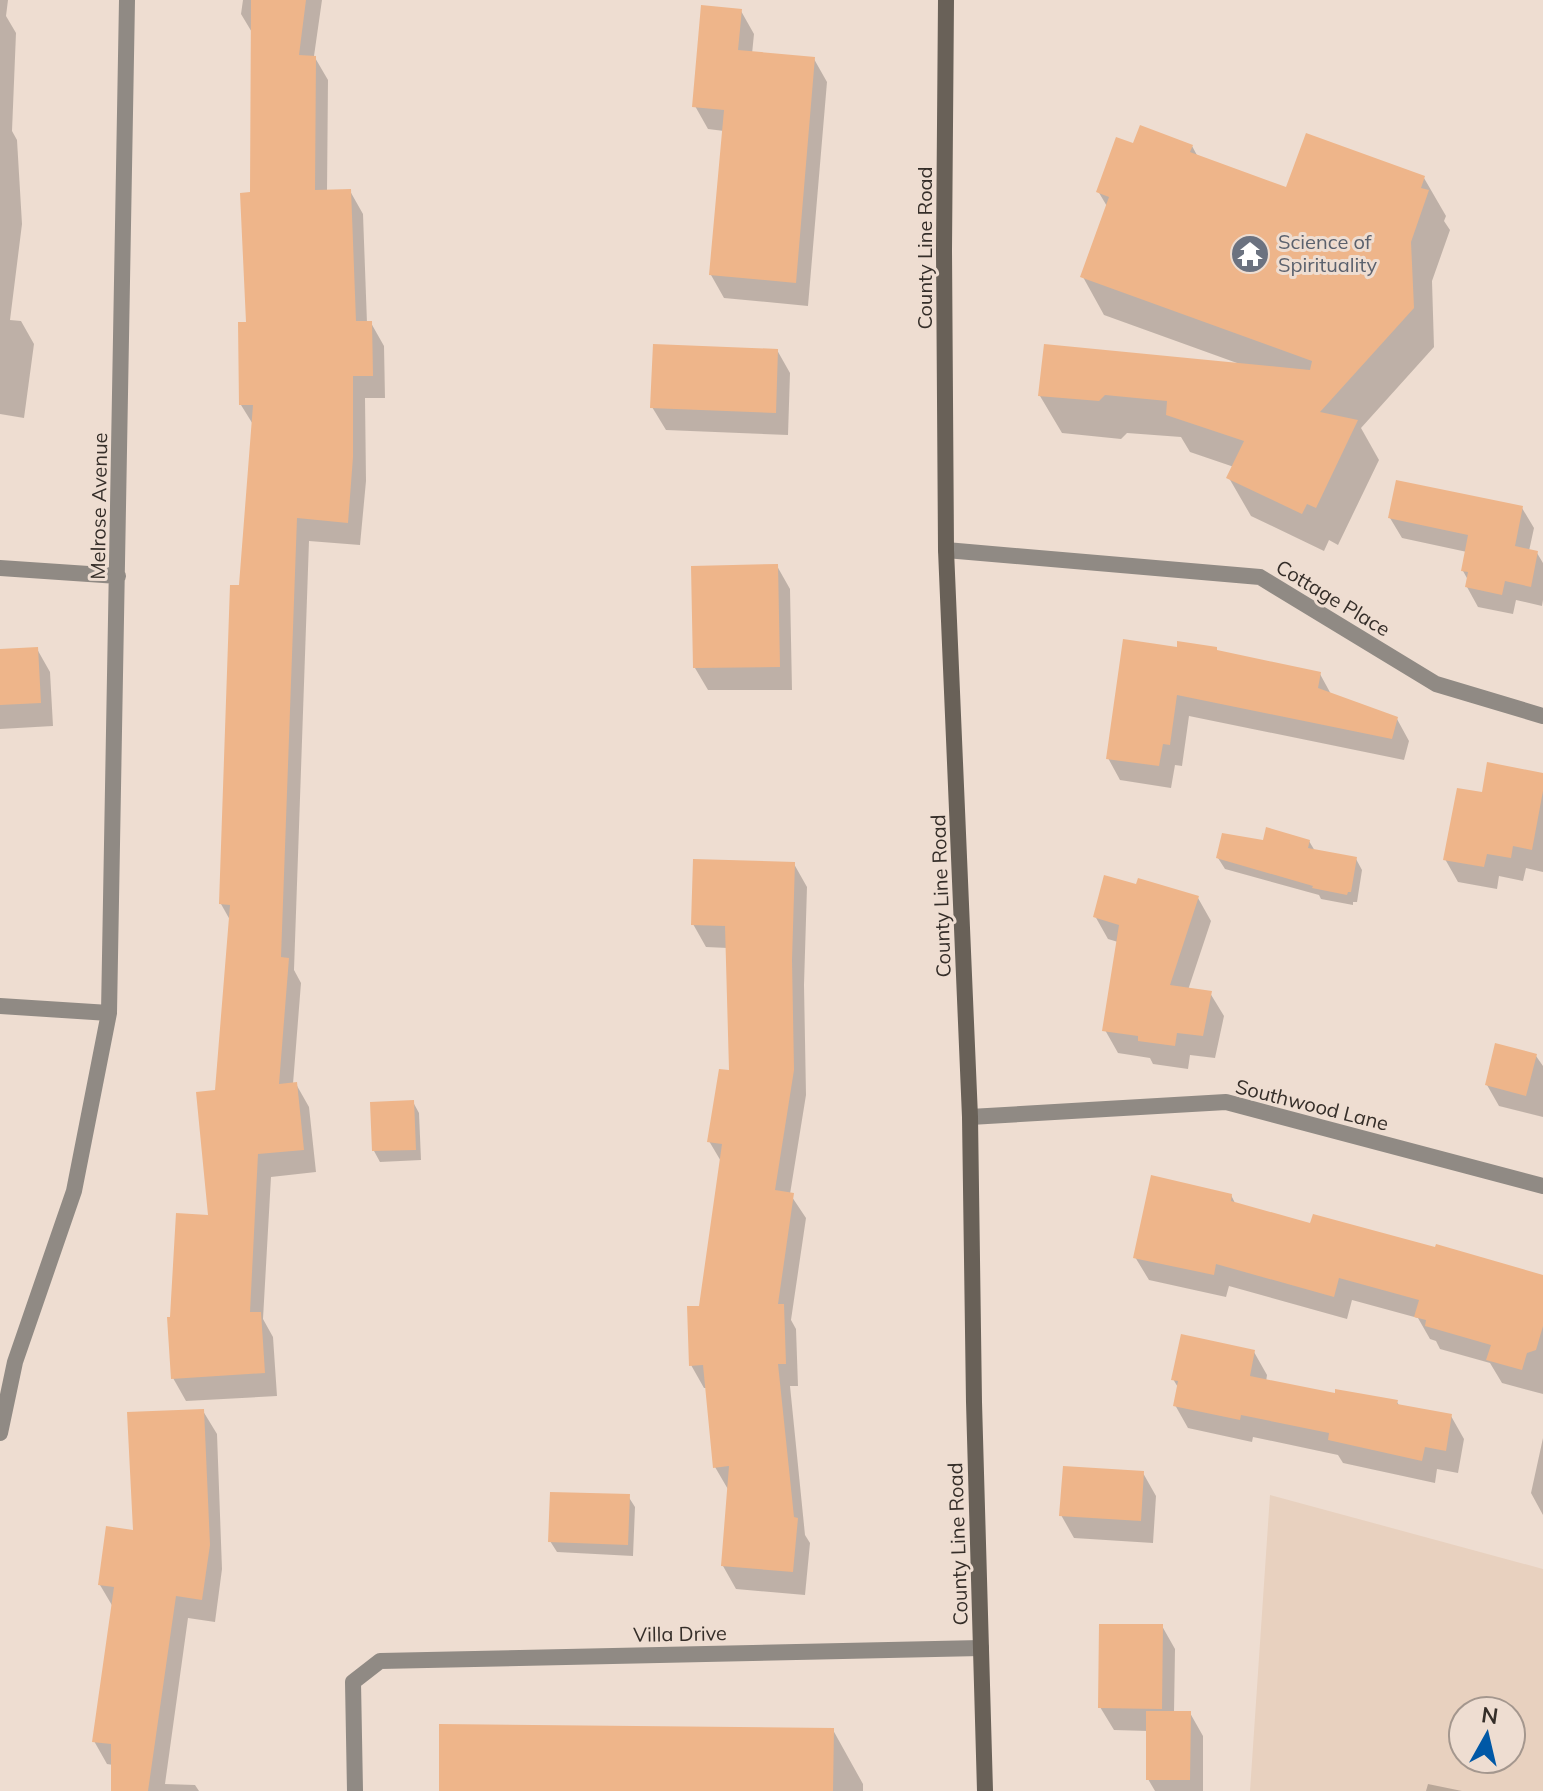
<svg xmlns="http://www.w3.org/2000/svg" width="1543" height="1791" font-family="Mulish,sans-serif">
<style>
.built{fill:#e8d1bf;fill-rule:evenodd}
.shadow{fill:#0003}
.building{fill:#eeb58a}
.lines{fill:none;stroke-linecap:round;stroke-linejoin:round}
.street{stroke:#908a84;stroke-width:16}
.secondary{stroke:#696158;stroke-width:16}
.labels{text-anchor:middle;stroke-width:6;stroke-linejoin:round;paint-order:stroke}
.worship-label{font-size:20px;fill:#5b616d;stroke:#eeddd1;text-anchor:start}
.street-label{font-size:20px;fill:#352e29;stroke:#eeddd1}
</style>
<rect width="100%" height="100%" fill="#eeddd1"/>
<path class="built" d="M1270,1495L1543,1569V1791H1250ZM1463,1711H1511V1759H1463Z"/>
<path class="shadow" d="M0,0H8L6,16L16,33L12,131L17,140L22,224L10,320L21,321L34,344L24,418L0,414Z
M243,0H322L314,56L328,80L327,192L350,191L363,214L367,323H371L384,346L385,398H365L366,481L360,545L309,541L294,970L301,983L293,1084H296L309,1107L316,1172L271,1177L263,1319L273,1337L277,1396L186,1401L173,1378L172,1319L210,1217L217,1092L230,920L221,904L254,426L241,405L248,324L252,194L253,34L241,14Z
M741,11L754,34L752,54L814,59L827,82L808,306L724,298L711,275L724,131L708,129L695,106Z
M1134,146H1192L1198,157L1287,190L1424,178L1446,216L1444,221L1450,230L1432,281L1434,347L1361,428L1379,460L1338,545L1329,540L1324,551L1251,516L1229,478L1234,467L1190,452L1181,437L1127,433L1121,439L1062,433L1040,396L1237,363L1104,315L1083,277L1108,208L1098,191Z
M777,350L790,373L788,435L666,430L652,407Z
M1522,508L1534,528L1529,551L1537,553L1543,563V600L1542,606L1516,600L1513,614L1478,607L1467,587L1468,580L1463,571L1467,552L1402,538L1390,518Z
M777,566L790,589L792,690H708L695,668Z
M37,649L50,672L53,726L0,729V651Z
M1218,653L1320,674L1332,696L1397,719L1409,741L1404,760L1189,716L1182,766L1175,765L1171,788L1120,780L1108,758Z
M1543,775V872L1526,868L1523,881L1499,876L1497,889L1458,882L1445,859L1484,794Z
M1309,841L1315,851L1356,859L1362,870L1357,902H1353V905L1321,899L1319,895L1225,869L1218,858L1264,842Z
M794,864L807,887L804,985L806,1095L790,1194L806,1218L791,1320L796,1329L798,1386H790L805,1535L810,1543L805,1595L736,1589L723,1566L729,1491L715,1467L707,1388H704L691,1365L722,1163L709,1141L731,1073L728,948L706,947L693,924Z
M1137,887L1198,898L1211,921L1188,990L1210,993L1224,1016L1215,1058L1190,1055L1188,1069L1153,1064L1150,1058L1118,1053L1105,1030L1118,942L1108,939L1095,916Z
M1536,1056L1543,1066V1117L1499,1106L1487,1085Z
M413,1102L419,1113L421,1160L380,1162L374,1151Z
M1231,1195L1236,1205L1311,1226L1543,1277V1394L1502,1383L1490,1363L1440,1349L1436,1341L1430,1339L1418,1318L1352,1300L1347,1319L1229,1286L1226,1297L1149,1280L1135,1257Z
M1254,1352L1267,1375L1266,1382L1336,1396L1397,1402L1400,1407L1451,1416L1464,1439L1458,1473L1437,1469L1435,1483L1343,1463L1338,1455L1253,1437L1252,1442L1188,1428L1175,1405L1179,1389L1173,1379Z
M203,1411L217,1434L222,1569L215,1622L188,1618L165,1784L195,1785L199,1791H113V1765L107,1764L94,1741L113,1607L100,1585L135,1532Z
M1543,1438V1515L1531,1493Z
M1143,1473L1156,1496L1153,1543L1074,1538L1061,1515Z
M628,1496L635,1507L633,1556L557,1552L550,1541Z
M1162,1626L1175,1649L1174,1713H1190L1203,1736V1791H1155L1148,1779V1731L1114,1730L1100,1707Z
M833,1730L863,1784V1791H441Z
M1428,1784L1462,1791H1426Z"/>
<path class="building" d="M251,0H306L299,55L316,56L315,190L351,189L356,321H372L373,376H353V457L348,523L297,518L281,957L289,958L279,1084L297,1082L304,1150L258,1154L250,1312H261L265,1373L171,1379L167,1317H170L176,1213L208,1215L196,1092L215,1090L230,905L219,904L230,585H239L253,405H239L238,322H246L240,193L250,192Z
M701,5L742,9L738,50L815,57L796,283L709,275L724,110L692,107Z
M1140,125L1193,145L1190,152L1286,187L1306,133L1425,176L1421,188L1429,190L1411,242L1414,308L1320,412L1358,420L1316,508L1307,504L1302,514L1226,478L1244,441L1166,415L1167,401L1105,395L1099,401L1038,396L1044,344L1310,370L1312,361L1080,277L1109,197L1096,192L1116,137L1133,143Z
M653,344L778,349L776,413L650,408Z
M1396,480L1523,506L1515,546L1538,551L1531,587L1505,581L1502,595L1465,587L1468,572L1461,571L1468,535L1388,518Z
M778,564L780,667L693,668L691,566Z
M1123,639L1177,647V641L1217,647V650L1321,672L1318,688L1398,717L1392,739L1177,695L1170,745L1163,744L1159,766L1106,759Z
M38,647L41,703L0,705V649Z
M1487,762L1543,773V791L1532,850L1513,846L1511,858L1487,854L1484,867L1443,860L1457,788L1482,792Z
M1266,827L1310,840L1308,848L1357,857L1351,892H1348L1347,895L1312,888L1313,886L1216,858L1222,833L1263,840Z
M693,859L795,862L792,960L794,1070L775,1190L794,1193L778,1304H784L786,1364H778L794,1517L798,1518L793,1572L721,1566L729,1466L713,1468L703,1365L689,1366L687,1306H699L722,1144L707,1142L719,1069L729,1070L725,926L691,925Z
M1104,875L1136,884L1138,878L1199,896L1170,985L1212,991L1203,1036L1177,1033L1175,1046L1138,1041V1036L1102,1031L1119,925L1093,917Z
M1495,1043L1537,1054L1526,1096L1485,1085Z
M414,1100L416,1150L372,1151L370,1102Z
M1151,1175L1232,1194L1231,1201L1310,1223L1313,1214L1435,1247L1436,1244L1543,1275V1326L1536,1350L1527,1353L1522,1370L1486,1360L1491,1345L1425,1326L1426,1320L1414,1317L1419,1300L1339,1278L1334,1297L1216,1264L1214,1275L1133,1258Z
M1181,1334L1255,1350L1250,1376L1335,1393V1389L1398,1400L1397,1404L1452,1414L1446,1451L1425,1447L1422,1461L1328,1440L1329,1433L1241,1415L1240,1420L1173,1406L1178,1381L1171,1380Z
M204,1409L210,1545L202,1600L176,1596L148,1791H111V1744L92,1742L114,1587L98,1585L106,1526L133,1530L127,1412Z
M1063,1466L1144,1471L1141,1521L1059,1516Z
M550,1492L630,1494L628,1545L548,1542Z
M1099,1624H1163L1162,1709L1098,1708Z
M1146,1711H1191L1190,1780H1146Z
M439,1724L834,1728L833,1791H439Z"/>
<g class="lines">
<path class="street" d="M946,550L1260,577L1436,684L1543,716
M0,568L118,576
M0,1006L109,1013
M970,1117L1226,1102L1543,1186
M0,1433L15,1362L74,1191L109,1013L127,0
M355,1791L353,1682L380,1661L981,1648"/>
<path class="secondary" d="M946,0L944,250L946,550L970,1117L974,1402L985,1791"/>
</g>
<defs>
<symbol id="temple-disc" viewBox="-11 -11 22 22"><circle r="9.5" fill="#6b7280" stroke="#eeddd1"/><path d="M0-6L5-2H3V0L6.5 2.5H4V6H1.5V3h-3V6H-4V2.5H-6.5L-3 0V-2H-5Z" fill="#fff"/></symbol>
</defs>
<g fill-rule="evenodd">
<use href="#temple-disc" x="1228" y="232" width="44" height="44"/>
</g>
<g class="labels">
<g class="worship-label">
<text x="1278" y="249">Science of<tspan x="1278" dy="23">Spirituality</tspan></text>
</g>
<g class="street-label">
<text transform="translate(925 248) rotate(-90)" y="7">County Line Road</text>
<text transform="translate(99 506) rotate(-89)" y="7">Melrose Avenue</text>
<text transform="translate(1333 598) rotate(31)" y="7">Cottage Place</text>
<text transform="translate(941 896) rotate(-92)" y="7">County Line Road</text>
<text transform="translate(1312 1105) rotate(14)" y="7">Southwood Lane</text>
<text transform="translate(958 1544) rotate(-92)" y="7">County Line Road</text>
<text transform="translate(680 1634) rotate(-1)" y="7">Villa Drive</text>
</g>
</g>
<g transform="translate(1487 1735) rotate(8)"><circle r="38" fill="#eeddd1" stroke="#a4978e" stroke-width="2"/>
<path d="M0-6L14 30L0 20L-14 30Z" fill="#0058a6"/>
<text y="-12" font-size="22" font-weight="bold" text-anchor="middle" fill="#352e29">N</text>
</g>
</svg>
